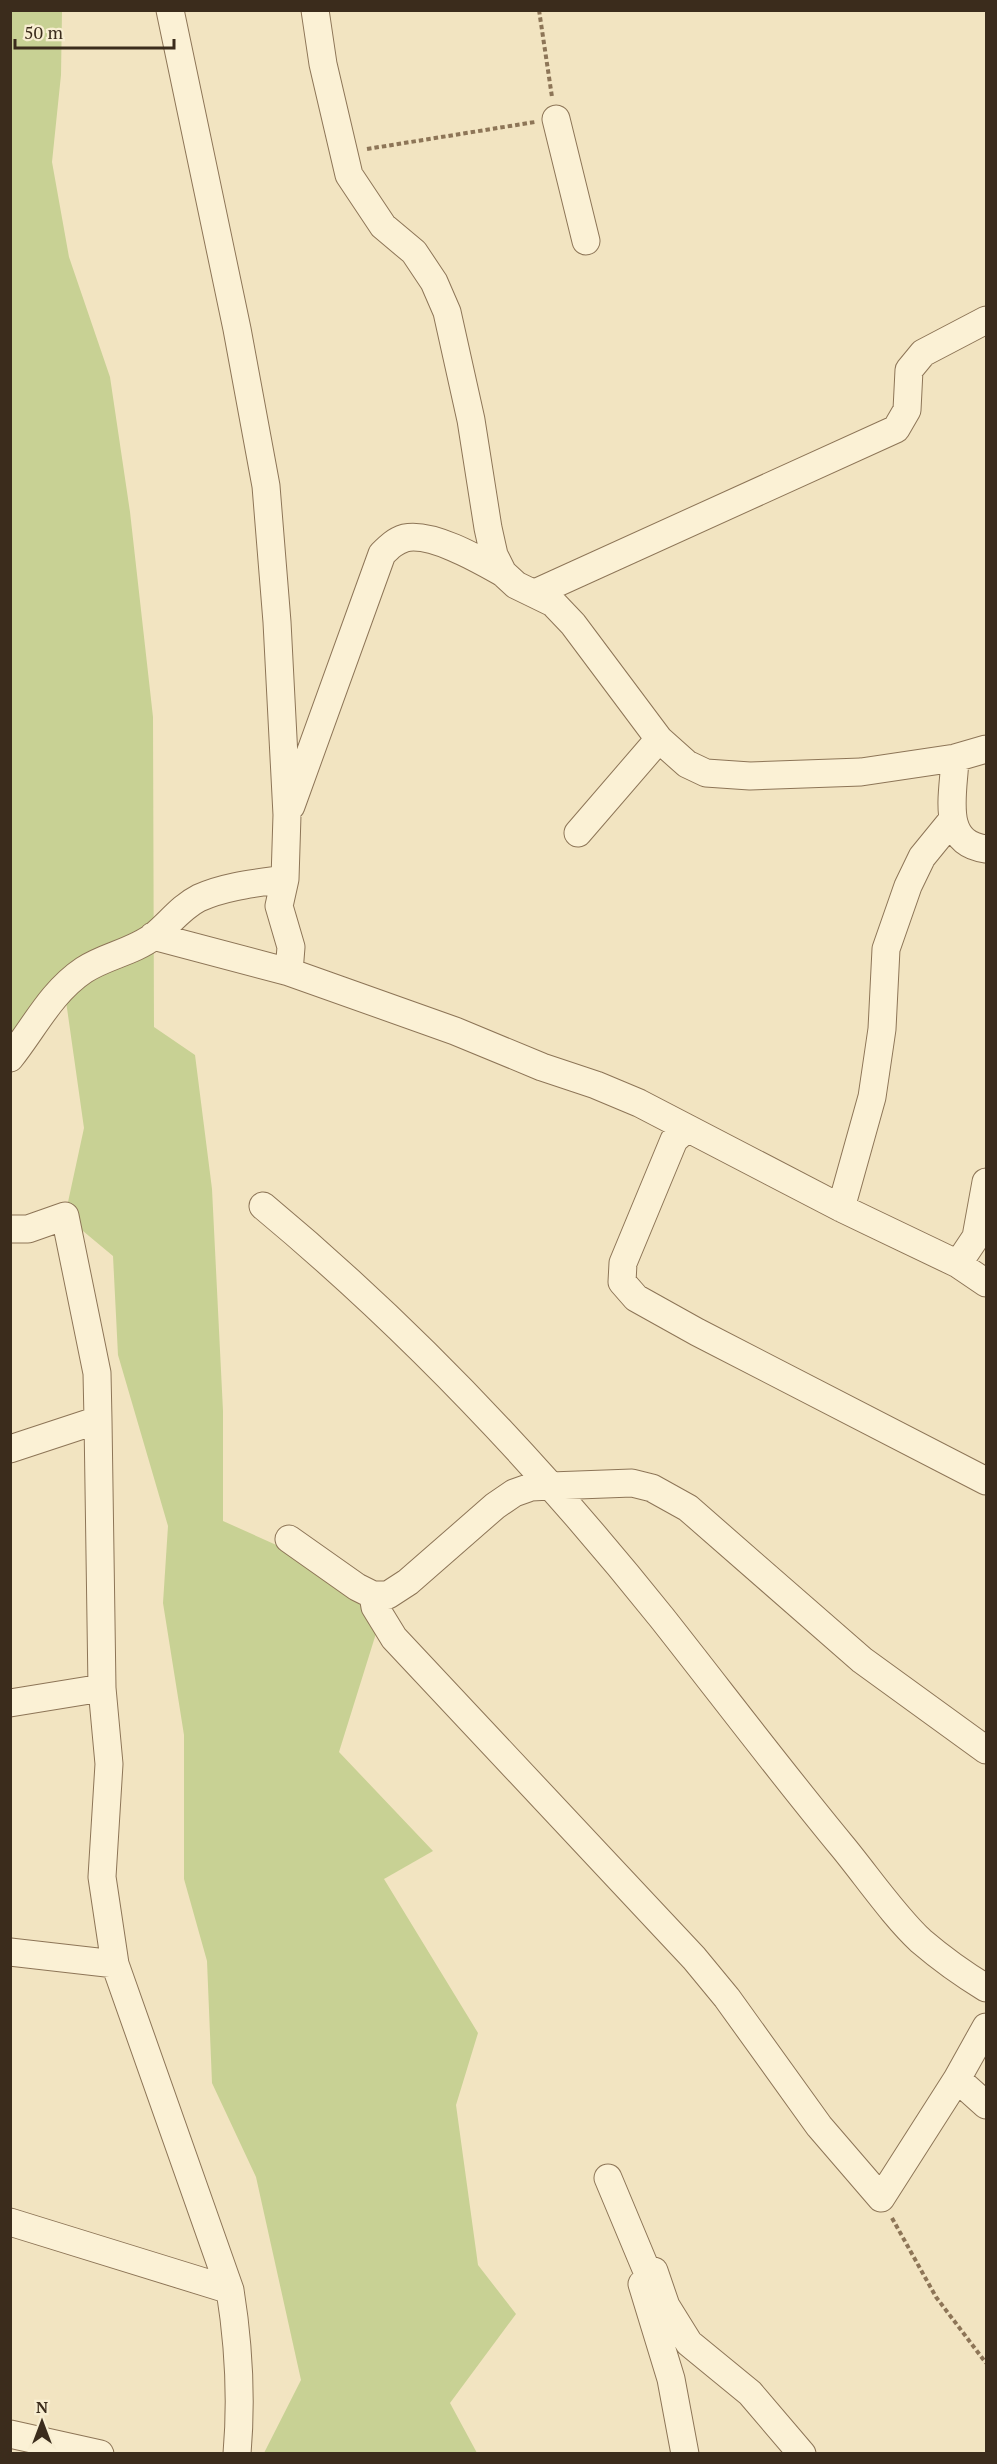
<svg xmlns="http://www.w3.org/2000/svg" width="997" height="2464" font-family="'PT Serif',serif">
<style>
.green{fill:#c8d194}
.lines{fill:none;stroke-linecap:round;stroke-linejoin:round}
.minor-casing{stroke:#8d7557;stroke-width:29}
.path{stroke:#8d7557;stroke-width:4;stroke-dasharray:4.5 3;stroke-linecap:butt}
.minor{stroke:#fbf1d5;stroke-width:27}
</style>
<rect width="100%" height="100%" fill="#f2e4c1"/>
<path class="green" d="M10,11H62L61,75L52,162L69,257L110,377L130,512L153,717L154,1027L195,1055L212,1189L223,1411V1521L388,1595L339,1752L433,1851L384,1879L478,2033L456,2105L478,2265L516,2314L450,2403L477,2453H264L301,2380L256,2177L212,2083L207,1961L184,1879V1735L163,1603L168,1526L118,1355L113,1256L65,1216L84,1128L64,987L11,1054Z"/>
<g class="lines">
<defs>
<path id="minor" d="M170,10L237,329L266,486L277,622L287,815L285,879L279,906L291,947L289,972
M315,10L323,64L349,175L383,226L414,252L434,282L447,312L471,420L488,528L494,555L503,573L516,585L553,603L573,624L659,739L687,764L706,773L750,776L861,772L955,758L986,749
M556,119L586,241
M535,593L896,429L907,410L909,370L923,353L986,320
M955,758C954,793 939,843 986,849
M291,806L382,554C389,547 395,541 405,538C432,532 480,560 503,573
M578,833L659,739
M153,936L289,972L455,1031L542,1067L596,1085L639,1103L841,1208L958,1264L976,1237L986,1182
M10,1058C34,1028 51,992 84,970C105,956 133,952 154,936C169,924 181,907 199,898C225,886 257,883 285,879
M686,1129L674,1140L623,1263L622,1282L636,1298L697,1332L986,1481
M263,1206C411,1329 542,1468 662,1618C722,1694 780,1771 842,1846C866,1875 894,1916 921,1941C942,1959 963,1974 986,1988
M841,1208L872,1097L882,1029L886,949L908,886L922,857L953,819
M10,1229H28L65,1216L97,1373L98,1420L10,1449
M958,1264L986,1283
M289,1539L357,1587L373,1595H388L408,1582L495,1506L514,1493L531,1487L551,1486L632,1483L652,1488L688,1508L862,1660L986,1750
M373,1595L375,1607L394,1638L694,1958L727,1998L819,2126L881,2198L957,2079L986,2027
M102,1688L109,1764L102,1877L115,1964L230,2290C239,2346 242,2396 237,2454
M10,1703L102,1688L98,1420
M10,1952L115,1964
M957,2079L986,2105
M608,2178L646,2269L654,2271L666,2306L689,2343L750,2393L802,2454
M10,2222L230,2290
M642,2284L671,2379L685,2454
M10,2434L100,2454"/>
</defs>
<use href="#minor" class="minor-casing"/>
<path class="path" d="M539,10L552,97
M367,149L535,122
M892,2218L936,2297L986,2363"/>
<use href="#minor" class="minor"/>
</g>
<rect width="997" height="2464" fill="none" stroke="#3b2c1c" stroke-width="24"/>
<g transform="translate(42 2422)" stroke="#f8eed1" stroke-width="4.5" paint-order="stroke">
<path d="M0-4.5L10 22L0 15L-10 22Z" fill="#3b2c1c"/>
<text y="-9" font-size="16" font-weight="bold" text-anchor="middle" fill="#3b2c1c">N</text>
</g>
<path d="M15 39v9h159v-9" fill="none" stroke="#3b2c1c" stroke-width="3"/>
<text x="24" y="39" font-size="18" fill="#3b2c1c" stroke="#f8eed1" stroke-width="4.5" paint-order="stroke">50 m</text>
</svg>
